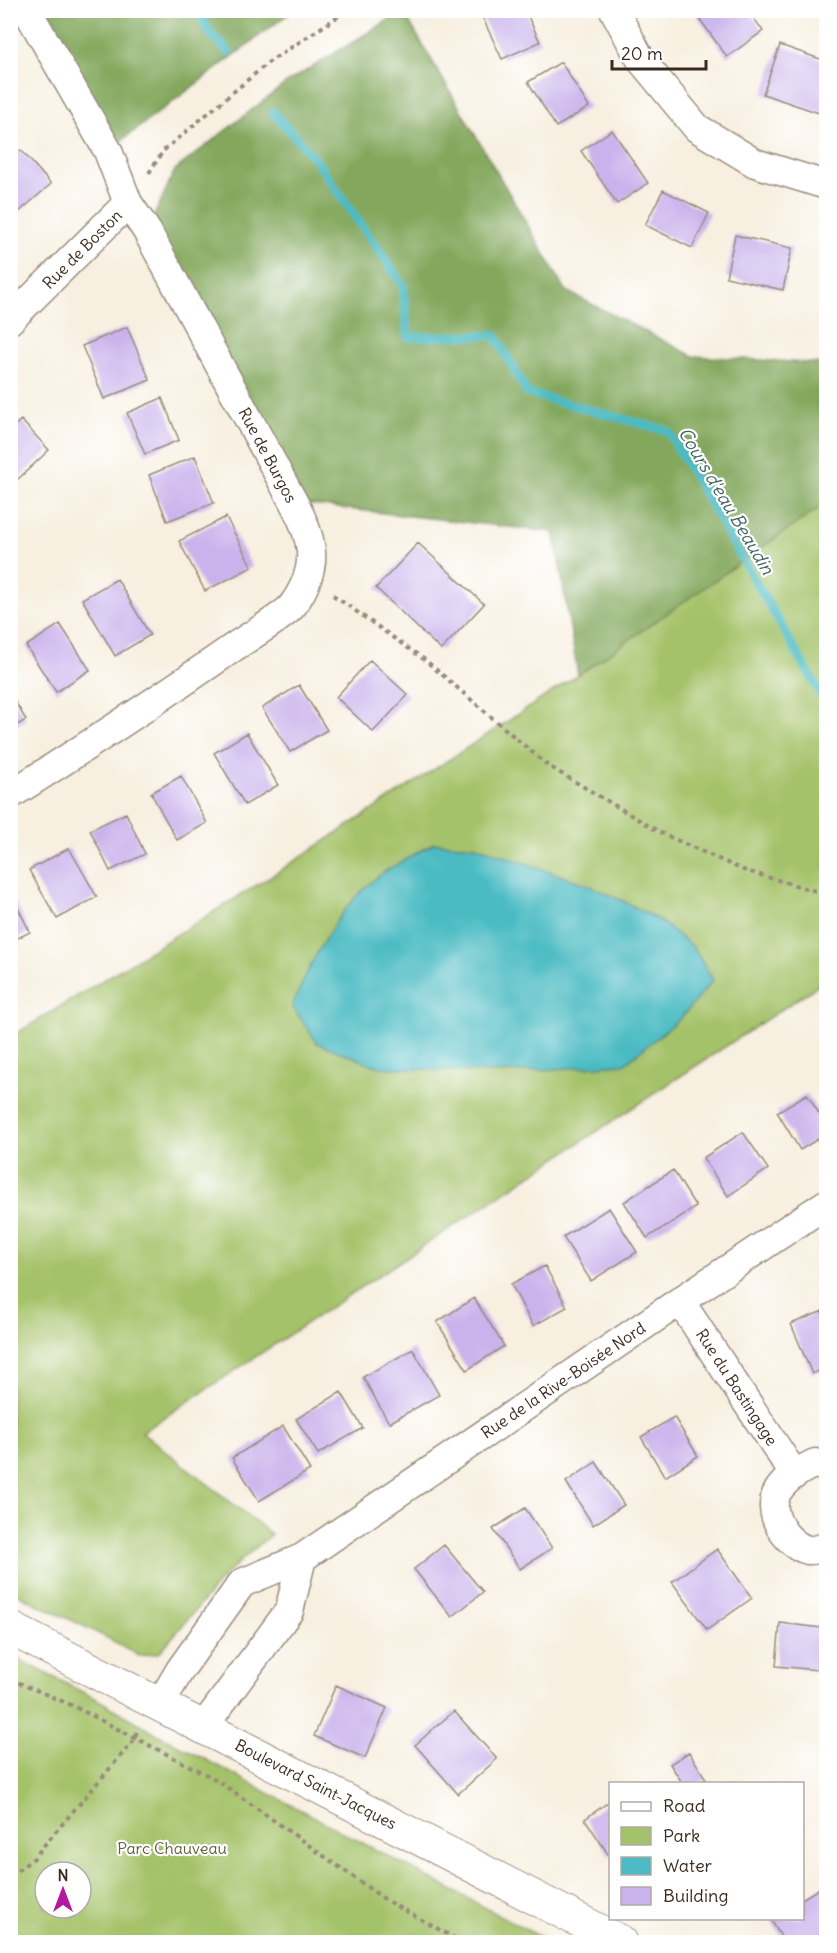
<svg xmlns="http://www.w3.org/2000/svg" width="837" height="1953" font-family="Delius,sans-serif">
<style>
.green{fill:#a4c269;stroke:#707644;stroke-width:1.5;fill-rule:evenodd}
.forest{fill:#83a85d;stroke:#5f693e;stroke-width:1.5}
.water{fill:#4cbbc3;stroke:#447270;stroke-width:1.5}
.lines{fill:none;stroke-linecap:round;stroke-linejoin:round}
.stream{stroke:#4cbbc3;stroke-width:9}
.building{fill:#cab3ec}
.minor-casing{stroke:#998c7e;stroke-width:31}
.tertiary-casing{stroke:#998c7e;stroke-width:35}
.path{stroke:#998c7e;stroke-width:4;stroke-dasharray:4.5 4.5;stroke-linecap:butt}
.minor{stroke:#fff;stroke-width:28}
.tertiary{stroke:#fff;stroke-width:33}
.labels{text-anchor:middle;stroke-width:4.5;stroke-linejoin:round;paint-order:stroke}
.street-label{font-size:16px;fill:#3b2a1e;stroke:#fff}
.park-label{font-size:16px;fill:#605f38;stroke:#fff}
.water-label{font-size:18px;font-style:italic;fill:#426460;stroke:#fff}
</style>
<rect width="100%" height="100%" fill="#fff"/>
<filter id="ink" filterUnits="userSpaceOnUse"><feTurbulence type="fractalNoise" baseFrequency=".0167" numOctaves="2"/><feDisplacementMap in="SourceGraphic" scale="12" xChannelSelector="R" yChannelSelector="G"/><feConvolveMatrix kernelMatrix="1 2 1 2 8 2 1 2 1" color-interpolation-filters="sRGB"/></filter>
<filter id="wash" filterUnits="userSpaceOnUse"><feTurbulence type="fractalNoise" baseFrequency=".008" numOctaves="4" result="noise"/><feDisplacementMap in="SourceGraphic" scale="24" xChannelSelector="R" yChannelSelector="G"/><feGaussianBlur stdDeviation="1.35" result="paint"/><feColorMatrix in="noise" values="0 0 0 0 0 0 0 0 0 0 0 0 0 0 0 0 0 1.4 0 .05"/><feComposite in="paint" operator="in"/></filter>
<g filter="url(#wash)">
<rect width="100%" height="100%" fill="#f7efdf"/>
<path class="green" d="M826,503V980L142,1432L271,1534L226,1574L159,1653L139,1656C99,1630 52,1614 11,1590V1037L278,872L578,675Z
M10,1655L102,1702L161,1736L550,1942H11ZM45,1872H81V1908H45Z"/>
<path class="forest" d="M27,11H292L108,151Z
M403,11L566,291L693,356L826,364V503L578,675L554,532L294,503L147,231L175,170L286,83Z"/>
<path class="water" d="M434,843L476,846L591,886L627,903L657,919L693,947L713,980L680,1019L624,1064L499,1073L379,1067L317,1043L292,1006C311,962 336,910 375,879C392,865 415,855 434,843Z"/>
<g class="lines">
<path class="stream" d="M199,10L208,31L229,52
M273,112L315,159L403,285L408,337L495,335L527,393L668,431L826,703"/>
</g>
<g id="blocks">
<path class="building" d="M479,10H525L540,42L502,59Z
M693,10H748L763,31L727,57Z
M780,45L826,61V100L822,114L763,94Z
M561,62L589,107L556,127L528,82Z
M612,130L648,183L617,204L581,151Z
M21,150L51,184L19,212L10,202V160Z
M663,190L709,213L692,248L645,225Z
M735,235L792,248L783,290L726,277Z
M127,327L150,380L104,399L82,346Z
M162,398L179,440L145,454L127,413Z
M21,420L49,450L15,482L10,477V430Z
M195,456L214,503L167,521L149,475Z
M226,517L252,567L205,591L179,541Z
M418,543L484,604L441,650L376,588Z
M117,579L150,635L115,656L82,599Z
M60,624L90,670L56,692L26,646Z
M370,660L408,695L373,732L336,697Z
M299,685L327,730L290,752L262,708Z
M10,693L26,720L10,729Z
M247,733L278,785L245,805L214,753Z
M181,776L207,823L177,840L151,793Z
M126,813L145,854L110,871L90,830Z
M69,848L97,897L57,919L29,870Z
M10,892L30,932L10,942Z
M807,1094L826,1125V1134L800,1150L777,1112Z
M743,1132L768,1169L728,1196L703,1158Z
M673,1170L696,1207L647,1238L624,1202Z
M609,1208L637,1252L591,1281L563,1237Z
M545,1266L567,1307L533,1326L511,1284Z
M474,1298L504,1346L467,1370L437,1322Z
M823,1311L826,1318V1368L812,1374L791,1324Z
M413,1349L439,1395L389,1423L363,1377Z
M341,1392L363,1428L318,1454L296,1419Z
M674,1417L698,1456L665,1477L641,1437Z
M283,1426L310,1470L259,1501L232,1458Z
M596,1462L624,1505L593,1525L566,1482Z
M525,1508L552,1548L520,1569L493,1529Z
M444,1545L483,1592L452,1617L414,1569Z
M717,1549L752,1598L707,1630L672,1582Z
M780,1623L822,1628L818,1670L776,1666Z
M336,1685L387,1708L365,1758L314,1736Z
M454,1711L497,1759L458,1794L415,1745Z
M689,1752L706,1779L698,1784H683L670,1764Z
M610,1801V1857L585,1819Z
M823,1886L826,1892V1942H784L770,1918H802V1899Z"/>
</g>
</g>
<g filter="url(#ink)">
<use href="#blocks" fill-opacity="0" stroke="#998c7e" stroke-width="1.5"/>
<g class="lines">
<defs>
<path id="minor" d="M614,10L641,60L697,128L755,163L826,185
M10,320L128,203
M10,795C86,747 161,698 234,647C247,638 286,615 293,605C320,567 314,541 294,503L147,231L128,203L108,151L27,10
M680,1301L794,1474
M826,1468L815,1463C801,1470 787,1477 778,1491C765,1512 786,1545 808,1550C813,1551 821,1548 826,1547
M160,1704L180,1670L242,1583L302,1558L680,1301L826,1204
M204,1726L289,1611L302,1558"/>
<path id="tertiary" d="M10,1628L621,1942"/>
</defs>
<use href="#minor" class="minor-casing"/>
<use href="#tertiary" class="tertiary-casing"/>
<path class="path" d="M149,173L163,151L269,62L348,10
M333,595L425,660L547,765L661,833L743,870L826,894
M10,1679L71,1705L217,1780L387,1901L462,1942
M10,1876L34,1858L46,1843L135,1739L137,1729"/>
<use href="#minor" class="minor"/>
<use href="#tertiary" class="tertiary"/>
</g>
</g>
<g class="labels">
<g class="street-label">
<text transform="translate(82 249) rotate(-45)" y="6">Rue de Boston</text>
<text transform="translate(268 455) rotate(62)" y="6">Rue de Burgos</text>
<text transform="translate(563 1380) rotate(-34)" y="6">Rue de la Rive-Boisée Nord</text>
<text transform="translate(737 1387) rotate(57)" y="6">Rue du Bastingage</text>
<text transform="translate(316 1784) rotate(27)" y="6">Boulevard Saint-Jacques</text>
</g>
<g class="park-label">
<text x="172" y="1854">Parc Chauveau</text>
</g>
<g class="water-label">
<text transform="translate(726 501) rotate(59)" y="6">Cours d'eau Beaudin</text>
</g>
</g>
<rect width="837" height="1953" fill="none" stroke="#fff" stroke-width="36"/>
<rect x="609" y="1782" width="195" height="138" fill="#ffffff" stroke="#b1aaa5" stroke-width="1.5"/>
<rect x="621" y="1802" width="30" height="9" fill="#ffffff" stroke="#b1aaa5" stroke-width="1.5"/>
<text x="663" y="1812" font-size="18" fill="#3b2a1e">Road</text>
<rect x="621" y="1827" width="30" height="18" fill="#a4c269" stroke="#b1aaa5" stroke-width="1.5"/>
<text x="663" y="1842" font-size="18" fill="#3b2a1e">Park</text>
<rect x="621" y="1857" width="30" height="18" fill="#4cbbc3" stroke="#b1aaa5" stroke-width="1.5"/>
<text x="663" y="1872" font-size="18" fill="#3b2a1e">Water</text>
<rect x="621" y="1887" width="30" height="18" fill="#cab3ec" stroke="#b1aaa5" stroke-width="1.5"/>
<text x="663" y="1902" font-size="18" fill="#3b2a1e">Building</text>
<g transform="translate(63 1890)"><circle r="28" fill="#ffffff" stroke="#b1aaa5" stroke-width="1.5"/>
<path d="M0-4.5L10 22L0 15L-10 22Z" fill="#b5179e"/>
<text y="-9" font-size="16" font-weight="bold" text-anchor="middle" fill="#3b2a1e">N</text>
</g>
<path d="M612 60v9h94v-9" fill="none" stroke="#3b2a1e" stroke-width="3"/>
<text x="621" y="60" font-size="18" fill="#3b2a1e" stroke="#ffffff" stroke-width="4.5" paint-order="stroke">20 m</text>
</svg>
